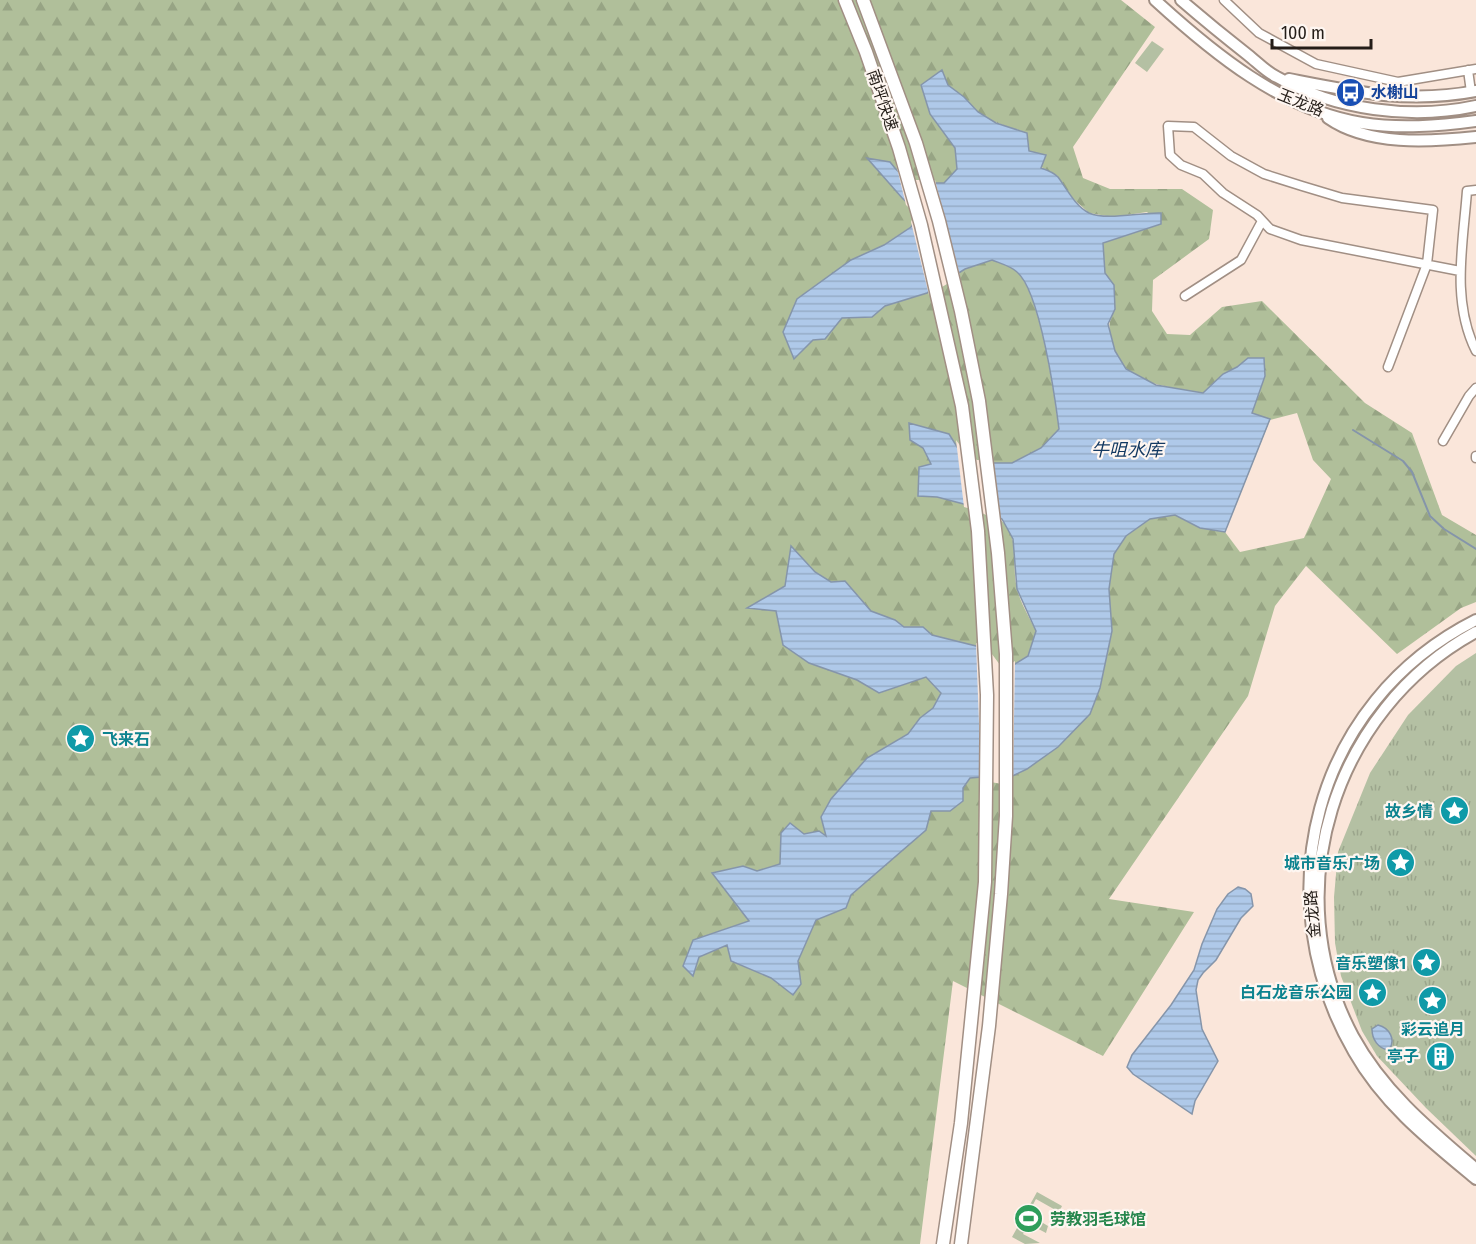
<svg xmlns="http://www.w3.org/2000/svg" width="1476" height="1244" font-family="'Fira Sans Condensed','Noto Sans SC',sans-serif">
<style>
.grass{fill:#b4c0a3}
.forest{fill:url(#forest-firs);fill-rule:evenodd}
.park{fill:url(#park-tufts)}
.water{fill:url(#water-rules);stroke:#8595aa;stroke-width:1.5}
.pier{fill:#fae6da}
.lines{fill:none;stroke-linecap:round;stroke-linejoin:round}
.stream{stroke:#8595aa;stroke-width:2}
.major-tunnel{stroke:#cfbeb3;stroke-width:10;stroke-dasharray:10 5;stroke-linecap:butt}
.minor-casing{stroke:#a18f84;stroke-width:11}
.major-casing{stroke:#a18f84;stroke-width:14}
.highway-casing{stroke:#a18f84;stroke-width:15}
.minor{stroke:#fff;stroke-width:8}
.major{stroke:#fff;stroke-width:10}
.highway{stroke:#fff;stroke-width:12}
.labels{text-anchor:middle;stroke-width:4.5;stroke-linejoin:round;paint-order:stroke}
.transit-label{font-size:16px;font-weight:bold;fill:#164399;stroke:#fef6f1;text-anchor:start}
.street-label{font-size:16px;fill:#241d18;stroke:#fef6f1}
.culture-label{font-size:16px;font-weight:bold;fill:#0d838f;stroke:#fef6f1;text-anchor:end}
.leisure-label{font-size:16px;font-weight:bold;fill:#27864d;stroke:#fef6f1;text-anchor:start}
.water-label{font-size:18px;font-style:italic;fill:#133962;stroke:#fef6f1}
</style>
<defs>
<pattern id="forest-firs" width="22" height="20" patternUnits="userSpaceOnUse" patternTransform="scale(1.5)"><rect width="22" height="20" fill="#b0bf9a"/><path d="M5 1l3.5 6h-7zM16 11l3.5 6h-7z" fill="#97a484"/></pattern>
<pattern id="park-tufts" width="24" height="20" patternUnits="userSpaceOnUse" patternTransform="scale(1.5)"><rect width="24" height="20" fill="#b4c0a3"/><path d="M3 7l-1-3M5 7V3M7 7l1-3M15 17l-1-3M17 17v-4M19 17l1-3" fill="none" stroke="#9ba58c"/></pattern>
<pattern id="water-rules" width="6" height="5" patternUnits="userSpaceOnUse" patternTransform="scale(1.5)"><rect width="6" height="5" fill="#afc9e9"/><path d="M0 2.5h6" fill="none" stroke="#96acc7"/></pattern>
</defs>
<rect width="100%" height="100%" fill="#fae6da"/>
<path class="grass" d="M1152,41L1164,49L1147,72L1135,63Z
M1037,1192L1062,1206L1059,1212L1036,1199L1028,1214L1048,1226L1046,1233L1029,1224L1023,1234L1040,1243L1025,1244L1012,1237Z"/>
<path class="forest" d="M0,0H1121L1155,27L1073,147L1083,178L1110,189H1182L1213,210L1209,239L1153,280L1152,311L1167,334L1190,335L1222,307L1262,301L1365,403L1412,433L1442,515L1476,535V602L1461,608L1397,654L1306,566L1275,606L1248,696L1109,899L1194,912L1103,1056L953,981L920,1244H0ZM948,85C959,93 967,103 977,111C991,123 1010,127 1027,133L1029,151L1041,167L1056,175L1068,194L1089,213L1113,217L1147,212L1161,224L1103,243L1105,273L1115,309C1107,325 1109,328 1113,345C1123,386 1169,386 1203,393L1223,374L1237,367L1248,358L1252,413L1269,419L1200,528L1175,515L1150,519L1126,536L1114,554L1109,589L1112,631L1100,688L1090,714L982,777L970,778L963,788V801L950,811L931,810L897,855L851,895L846,908L816,920L798,961L801,984L793,994L771,978L732,961L727,945L699,957L693,976V940L749,921L712,873L743,866L757,871L780,864L781,833L804,834L819,831L826,837L867,758L908,734L920,718L933,708L941,693L926,677L879,693L857,680L809,663L776,611L748,608L785,586L791,547L815,572L831,582L845,581L871,611L895,620L904,627H923L932,635L984,648L1002,673L1028,656L1036,631C1030,618 1020,603 1017,588C1013,573 1016,557 1013,541C1007,506 948,497 918,495L932,464L923,448L910,440L909,424L949,434L959,450L976,463H1012L1041,448L1059,429C1055,397 1040,292 1017,272C1011,266 999,263 992,260L965,269L927,293L885,306L872,317L842,318L825,338L813,340L794,358L783,332L884,245L911,227L919,212L868,158L914,183H944L958,169L955,148L930,114ZM1297,413L1313,460L1331,479L1304,538L1240,552L1225,532L1270,420Z"/>
<path class="park" d="M1476,653V1156L1426,1108L1377,1056L1362,1031L1341,976L1335,943L1334,897L1338,852L1370,773L1408,715L1456,666Z"/>
<path class="water" d="M942,70L948,85L964,97L978,112L996,123L1027,133L1029,151L1046,155L1041,168C1047,170 1054,173 1058,177C1067,189 1075,206 1089,213C1107,221 1141,212 1161,213V224L1103,243L1105,273L1114,285L1115,309L1108,324L1115,351L1126,369L1156,385L1203,393L1223,374L1237,367L1248,358H1264L1265,376L1252,413L1270,419L1225,532L1200,528L1175,515L1150,519L1126,536L1114,554L1109,589L1112,631L1100,688L1090,714L1058,747L1027,769L1002,781L982,777L970,778L963,788V801L950,811H931L926,830L851,895L846,908L816,920L798,961L801,984L793,995L771,978L731,961L727,945L699,957L693,976L683,966L693,940L749,921L712,873L743,866L757,871L780,864L781,833L790,823L804,834L819,831L826,836L821,817L831,799L867,758L908,734L920,718L933,708L941,693L926,677L879,693L857,680L809,663L783,645L776,611L747,608L785,586L791,546L815,572L831,582L845,581L871,611L895,620L904,627H923L932,635L984,648L1002,672L1028,656L1036,631L1017,589L1013,539L1002,519L979,508L937,497L918,496L919,467L931,464L923,448L910,440L909,423L949,434L959,450L976,463H1012L1041,448L1059,429C1055,397 1040,291 1017,272C1011,266 999,263 992,260L965,269L927,293L885,306L872,317L842,318L825,339L813,340L794,359L783,332L797,299L851,260L884,245L911,227L919,212L903,199L867,158L890,162C908,186 917,183 944,183L957,169L955,148L930,114L921,85Z
M1238,887L1245,889L1251,894L1253,906L1241,918L1216,960L1203,973L1198,980L1196,990L1202,1029L1218,1061L1195,1101L1192,1114L1133,1074L1127,1067L1132,1055L1171,1005L1194,970L1202,944L1217,909L1228,894Z
M1378,1025C1390,1028 1396,1040 1389,1050C1378,1049 1372,1039 1372,1029Z"/>
<path class="pier" d="M896,164L900,171L914,180H935L960,276L929,295L911,222L915,213L906,205Z
M956,440L962,448L977,460H993L1000,522L978,511L964,507Z
M976,643L986,646L1003,669L1015,661L1013,779L1002,784L979,780L980,750Z"/>
<g class="lines">
<path class="stream" d="M1353,430L1403,461L1412,472L1430,516L1444,529L1476,549"/>
<path class="major-tunnel" d="M1472,101L1476,133"/>
<defs>
<path id="minor" d="M1224,0L1259,33L1316,64L1398,82L1476,69
M1468,70L1471,92
M1476,190L1467,191C1463,245 1451,301 1476,351
M1185,296L1241,260L1262,221
M1388,367L1427,264L1433,210L1342,198L1302,186L1264,174L1231,156L1194,127L1168,126L1170,155L1181,165L1203,174L1223,193L1257,215L1270,229L1301,240L1460,271
M1443,441L1469,396L1476,388
M1476,456V458"/>
<path id="major" d="M1155,0C1213,53 1282,110 1362,123C1400,129 1438,126 1476,121
M1181,0C1203,19 1225,37 1248,55C1257,62 1266,72 1277,77C1335,110 1411,120 1476,106
M1289,79C1355,92 1409,104 1476,91
M1328,118C1368,146 1429,142 1476,137
M1476,620C1313,702 1264,897 1354,1052C1384,1105 1430,1141 1476,1179
M1476,632C1333,710 1276,892 1353,1036C1383,1091 1429,1129 1476,1169"/>
<path id="highway" d="M845,0L866,52L899,148L921,225L962,406L978,531L987,695L985,882L961,1123L943,1244
M863,0L916,143L939,221L961,311L979,401L998,553L1006,654V816L1001,894L989,1026L961,1244"/>
</defs>
<use href="#minor" class="minor-casing"/>
<use href="#major" class="major-casing"/>
<use href="#highway" class="highway-casing"/>
<use href="#minor" class="minor"/>
<use href="#major" class="major"/>
<use href="#highway" class="highway"/>
</g>
<defs>
<symbol id="bus-disc" viewBox="-11 -11 22 22"><circle r="9.5" fill="#1a4fb4" stroke="#fef6f1"/><path d="M-5-6H5V4H4V6H2V4H-2V6H-4V4H-5ZM-3.5-4V0h7V-4ZM-3.5 1.2v1.5H-2V1.2ZM2 1.2v1.5H3.5V1.2Z" fill="#fff"/></symbol>
<symbol id="sight-disc" viewBox="-11 -11 22 22"><circle r="9.5" fill="#0f9aa8" stroke="#fef6f1"/><path d="M0-6L1.8-2.2L6-1.7L2.9 1.2L3.7 5.4L0 3.3L-3.7 5.4L-2.9 1.2L-6-1.7L-1.8-2.2Z" fill="#fff"/></symbol>
<symbol id="building-disc" viewBox="-11 -11 22 22"><circle r="9.5" fill="#0f9aa8" stroke="#fef6f1"/><path d="M-4-6H4V6H1V3H-1V6H-4ZM-2.5-4.3h1.7v1.8h-1.7ZM.8-4.3h1.7v1.8H.8ZM-2.5-1h1.7V.8h-1.7ZM.8-1h1.7V.8H.8Z" fill="#fff"/></symbol>
<symbol id="stadium-disc" viewBox="-11 -11 22 22"><circle r="9.5" fill="#2e9e5b" stroke="#fef6f1"/><path d="M0-5a6.5 5 0 1 0 0 10a6.5 5 0 1 0 0-10ZM-3.5-1.8h7v3.6h-7Z" fill="#fff"/></symbol>
</defs>
<g fill-rule="evenodd">
<use href="#bus-disc" x="1334" y="76" width="33" height="33"/>
<use href="#sight-disc" x="64" y="722" width="33" height="33"/>
<use href="#sight-disc" x="1438" y="794" width="33" height="33"/>
<use href="#sight-disc" x="1384" y="846" width="33" height="33"/>
<use href="#sight-disc" x="1410" y="946" width="33" height="33"/>
<use href="#sight-disc" x="1356" y="976" width="33" height="33"/>
<use href="#sight-disc" x="1416" y="984" width="33" height="33"/>
<use href="#building-disc" x="1424" y="1040" width="33" height="33"/>
<use href="#stadium-disc" x="1012" y="1202" width="33" height="33"/>
</g>
<g class="labels">
<g class="transit-label">
<text x="1371" y="98">水榭山</text>
</g>
<g class="street-label">
<text transform="translate(883 100) rotate(71)" y="6">南坪快速</text>
<text transform="translate(1301 102) rotate(22)" y="6">玉龙路</text>
<text transform="translate(1312 914) rotate(-95)" y="6">金龙路</text>
</g>
<g class="culture-label">
<text x="102" y="745" text-anchor="start">飞来石</text>
<text x="1433" y="817">故乡情</text>
<text x="1380" y="869">城市音乐广场</text>
<text x="1406" y="969">音乐塑像1</text>
<text x="1352" y="998">白石龙音乐公园</text>
<text x="1433" y="1035" text-anchor="middle">彩云追月</text>
<text x="1419" y="1062">亭子</text>
</g>
<g class="leisure-label">
<text x="1050" y="1225">劳教羽毛球馆</text>
</g>
<g class="water-label">
<text x="1127" y="456">牛咀水库</text>
</g>
</g>
<path d="M1272 39v9h99v-9" fill="none" stroke="#241d18" stroke-width="3"/>
<text x="1281" y="39" font-size="18" fill="#241d18" stroke="#fef6f1" stroke-width="4.5" paint-order="stroke">100 m</text>
</svg>
